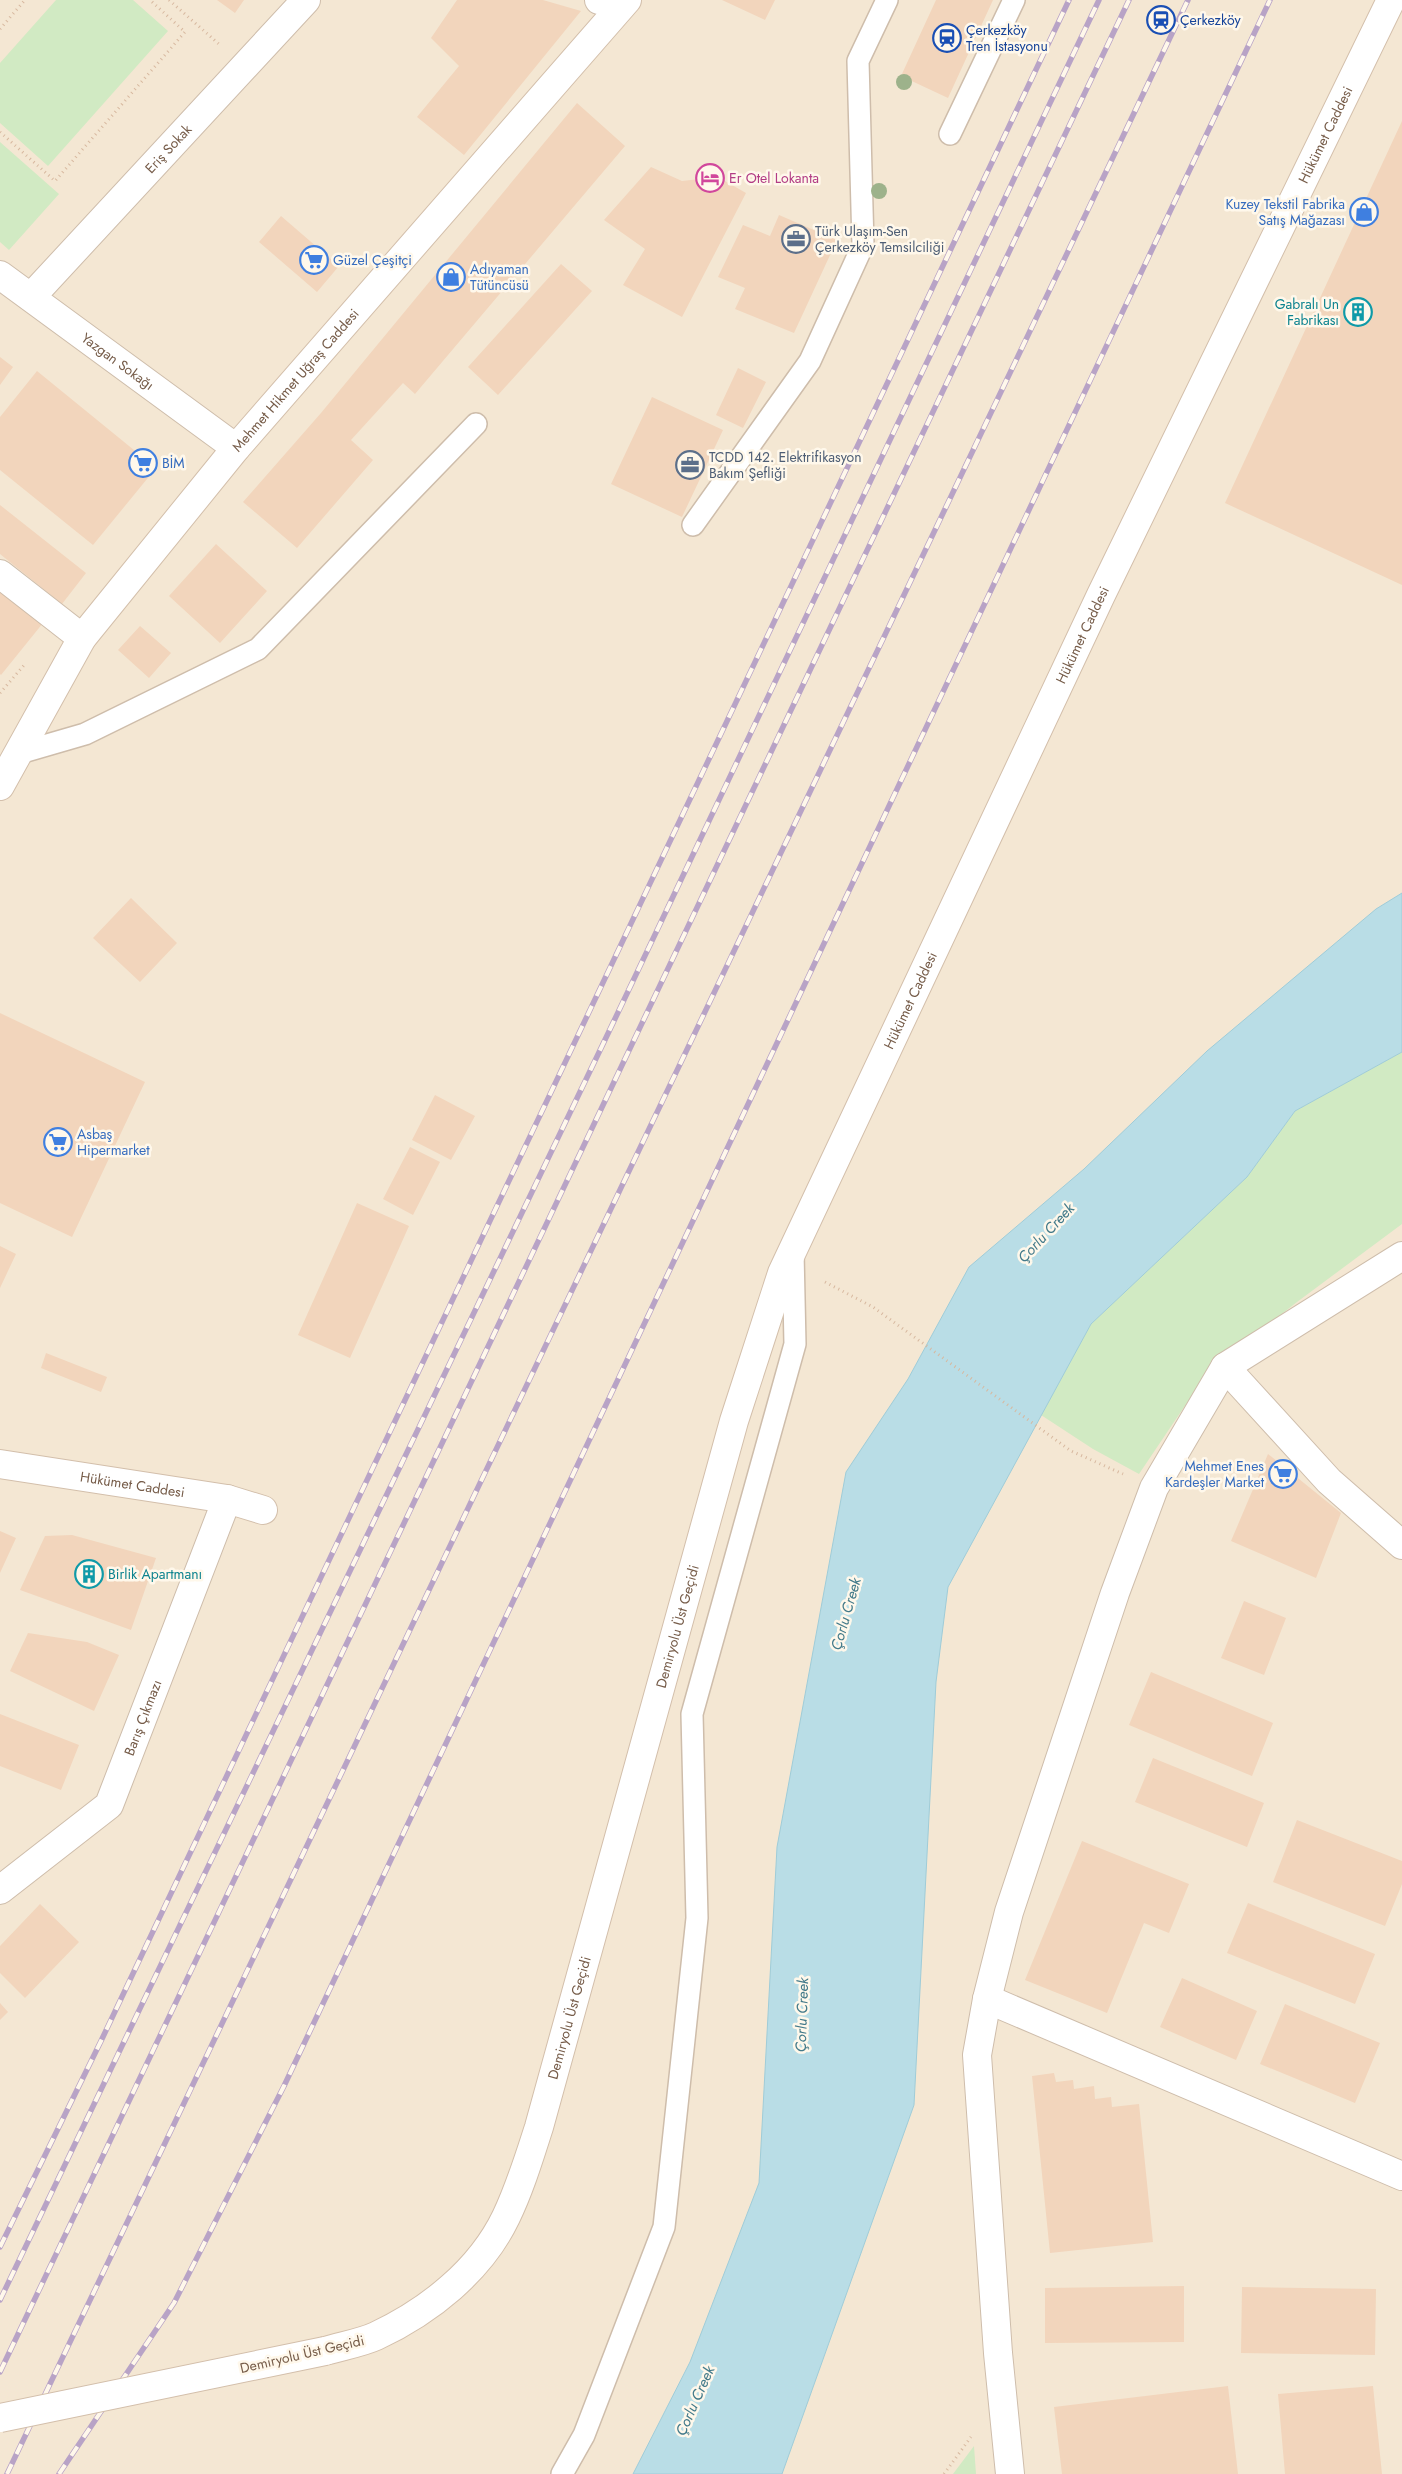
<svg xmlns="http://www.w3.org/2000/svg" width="1402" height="2474" font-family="Jost,sans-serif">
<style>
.residential{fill:#f4e7d3}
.green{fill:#d1eac3}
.water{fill:#b9dde6;stroke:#9fccd8}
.building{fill:#f2d5bc}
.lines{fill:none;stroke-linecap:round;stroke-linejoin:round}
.lane-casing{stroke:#cebdab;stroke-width:24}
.street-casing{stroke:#cebdab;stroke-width:30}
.secondary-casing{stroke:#d3bfab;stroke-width:30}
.path{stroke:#d7b89f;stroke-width:3;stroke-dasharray:1 4;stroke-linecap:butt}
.lane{stroke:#fff;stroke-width:21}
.street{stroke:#fff;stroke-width:28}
.secondary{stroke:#fff;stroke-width:28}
.rail-casing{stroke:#b8a3c6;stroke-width:5.5}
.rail{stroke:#fff8eb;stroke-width:4;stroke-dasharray:11;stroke-linecap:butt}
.secondary-bridge-casing{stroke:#d3bfab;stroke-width:30;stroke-linecap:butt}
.secondary-bridge{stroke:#fff;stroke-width:28}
.tree{fill:#9db28b}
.labels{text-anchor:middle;stroke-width:5;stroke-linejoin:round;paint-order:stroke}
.transit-label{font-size:14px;fill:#164399;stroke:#fff8eb;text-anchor:start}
.street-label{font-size:14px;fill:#765c49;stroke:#fff8eb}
.hotel-label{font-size:14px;fill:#b23c85;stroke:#fff8eb;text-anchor:start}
.shop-label{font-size:14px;fill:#366cbe;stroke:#fff8eb;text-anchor:start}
.service-label{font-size:14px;fill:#4e5e75;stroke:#fff8eb;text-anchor:start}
.culture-label{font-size:14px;fill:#0d838f;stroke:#fff8eb;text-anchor:end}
.water-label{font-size:15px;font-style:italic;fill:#437a8a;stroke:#fff8eb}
</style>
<rect width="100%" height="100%" fill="#fdf5e5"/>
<path class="residential" d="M0,0H1402V2474H0Z"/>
<path class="green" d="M56,0H133L168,31L48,166L0,123V63Z
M0,142L59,194L9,250L0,242Z
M1402,1052V1224L1297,1302L1207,1373L1139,1474L1093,1449L1041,1415L1091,1324L1247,1177L1295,1111Z
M974,2446L976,2474H953Z"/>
<path class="water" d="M1402,893V1052L1295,1111L1247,1177L1091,1324L948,1587L936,1682L914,2105L782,2474H633L690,2362L759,2183L777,1847L846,1472L908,1379L969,1267L1084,1169L1207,1051L1376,909Z"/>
<path class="building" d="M217,0H244L235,13Z
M457,0H543L581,11L464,155L417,117L459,66L431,38Z
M722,0H775L765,20Z
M936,0H993L948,98L901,76Z
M577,103L625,146L415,394L403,383L351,440L373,460L297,548L243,502L321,413Z
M1402,121V585L1225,503Z
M651,167L682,181L718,177L746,193L682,317L623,285L645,249L604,220Z
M779,215L837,240L794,333L735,309L745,288L718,277L743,225L770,236Z
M281,216L339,266L317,292L259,242Z
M561,264L592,291L498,395L468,367Z
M0,357L13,367L0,385Z
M738,368L766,382L743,428L716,415Z
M37,371L156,468L93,545L0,470V417Z
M652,397L723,430L682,517L611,484Z
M0,505L86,573L62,604L0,554Z
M216,544L267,591L220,643L169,596Z
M0,588L43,623L1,675L0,674Z
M140,626L171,653L149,678L118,650Z
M131,898L177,943L140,982L93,938Z
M0,1013L145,1082L72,1237L0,1203Z
M435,1095L475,1116L451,1160L412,1140Z
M410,1147L440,1162L413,1215L383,1199Z
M357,1203L409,1226L350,1358L298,1335Z
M0,1246L16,1254L0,1288Z
M46,1353L107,1377L101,1392L41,1368Z
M1268,1454L1341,1513L1316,1578L1231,1541Z
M0,1531L16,1538L0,1573Z
M72,1535L156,1558L131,1630L20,1590L45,1536Z
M1244,1601L1286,1618L1264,1675L1221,1658Z
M28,1633L87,1642L119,1655L94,1711L10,1671Z
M1151,1672L1273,1723L1252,1776L1129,1725Z
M0,1714L79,1745L61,1790L0,1766Z
M1153,1758L1264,1803L1247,1847L1135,1802Z
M1297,1820L1402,1861V1884L1385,1926L1273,1882Z
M1082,1841L1189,1884L1169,1933L1144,1923L1107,2013L1025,1980Z
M1248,1903L1375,1954L1355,2004L1227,1953Z
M40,1904L79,1942L25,1998L0,1973V1946Z
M1182,1978L1257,2011L1236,2060L1160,2027Z
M0,2003L8,2012L0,2020Z
M1285,2004L1380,2043L1355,2103L1260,2064Z
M1054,2073L1056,2082L1073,2080L1074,2089L1094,2086L1095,2099L1111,2097L1112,2107L1139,2104L1153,2242L1050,2253L1032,2076Z
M1184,2286V2342L1045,2343V2288Z
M1242,2287L1376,2289L1375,2355L1241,2353Z
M1228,2386L1238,2474H1062L1054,2407Z
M1373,2386L1382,2474H1285L1278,2394Z"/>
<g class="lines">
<defs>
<path id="lane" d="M950,134L1014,0
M693,525L810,361L863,245L858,61L887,0
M16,754L85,734L258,649L476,424
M562,2474L584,2435L664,2227L697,1918L692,1714L795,1344L793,1252"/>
<g id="street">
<path d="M599,0L621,6"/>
<path id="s1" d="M0,275L236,448"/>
<path id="s2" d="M31,297L306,0"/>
<path d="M0,574L82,638"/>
<path d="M1225,1367L1329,1481L1402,1545"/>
<path id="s3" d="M0,1890L109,1805L227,1499"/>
<path d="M987,1999L1402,2176"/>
<path d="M1010,2474L998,2353L977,2055L987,1999L1009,1912L1115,1593L1154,1488L1225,1367L1402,1256"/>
</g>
<g id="secondary">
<path id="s4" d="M0,786L82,638L236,448L627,0"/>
<path id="s5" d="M0,1464L227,1499L263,1510"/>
<path id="s6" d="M325,2351C341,2346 361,2343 376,2336C429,2311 480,2271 506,2217C520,2188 529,2158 539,2127L734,1421L782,1273L1101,595L1391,0"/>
</g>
</defs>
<use href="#lane" class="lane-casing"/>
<use href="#street" class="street-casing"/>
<use href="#secondary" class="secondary-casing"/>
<path class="path" d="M169,0L220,45
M0,29L25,0
M0,132L55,181L185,32L150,0
M0,693L26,663
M825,1282L873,1307L1071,1451L1123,1474
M944,2474L971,2437"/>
<use href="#lane" class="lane"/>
<use href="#street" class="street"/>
<use href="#secondary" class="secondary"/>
<defs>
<path id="rail" d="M0,2247L101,2041L1069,0
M0,2300L603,1044L1099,0
M0,2372L1129,0
M7,2474L1188,0
M59,2474L174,2303L284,2086L1270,0"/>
</defs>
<use href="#rail" class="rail-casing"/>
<use href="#rail" class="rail"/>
<defs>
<path id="secondary-bridge" d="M0,2418L325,2351"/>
</defs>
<use href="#secondary-bridge" class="secondary-bridge-casing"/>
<use href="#secondary-bridge" class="secondary-bridge"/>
</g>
<g class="tree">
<circle cx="904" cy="82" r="8"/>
<circle cx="879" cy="191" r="8"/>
</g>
<defs>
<symbol id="station-ring" viewBox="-11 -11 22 22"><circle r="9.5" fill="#fff8eb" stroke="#1a4fb4" stroke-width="1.5"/><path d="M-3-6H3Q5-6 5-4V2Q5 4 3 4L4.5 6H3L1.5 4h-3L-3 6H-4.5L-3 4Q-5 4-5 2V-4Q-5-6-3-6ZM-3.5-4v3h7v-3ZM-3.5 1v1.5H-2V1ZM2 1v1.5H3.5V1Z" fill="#1a4fb4"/></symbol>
<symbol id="hotel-ring" viewBox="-11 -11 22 22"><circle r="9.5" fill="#fff8eb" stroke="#d1479c" stroke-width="1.5"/><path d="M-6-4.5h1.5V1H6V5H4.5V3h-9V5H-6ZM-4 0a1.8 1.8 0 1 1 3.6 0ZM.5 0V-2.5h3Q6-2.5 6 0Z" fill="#d1479c"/></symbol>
<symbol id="shop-ring" viewBox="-11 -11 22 22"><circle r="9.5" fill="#fff8eb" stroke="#3f7fe0" stroke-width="1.5"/><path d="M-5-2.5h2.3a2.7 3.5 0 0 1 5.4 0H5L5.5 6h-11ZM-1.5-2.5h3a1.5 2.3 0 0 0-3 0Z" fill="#3f7fe0"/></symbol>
<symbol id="office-ring" viewBox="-11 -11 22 22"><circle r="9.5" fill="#fff8eb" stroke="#5c6f8a" stroke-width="1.5"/><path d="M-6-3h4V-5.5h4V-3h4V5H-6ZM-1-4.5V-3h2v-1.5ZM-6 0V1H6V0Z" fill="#5c6f8a"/></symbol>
<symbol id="supermarket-ring" viewBox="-11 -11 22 22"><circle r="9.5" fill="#fff8eb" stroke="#3f7fe0" stroke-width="1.5"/><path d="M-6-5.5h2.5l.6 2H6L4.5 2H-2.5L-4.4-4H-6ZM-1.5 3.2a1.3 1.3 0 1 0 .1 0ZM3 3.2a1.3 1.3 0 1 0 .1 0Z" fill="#3f7fe0"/></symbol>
<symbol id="building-ring" viewBox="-11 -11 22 22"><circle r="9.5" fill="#fff8eb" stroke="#0f9aa8" stroke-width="1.5"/><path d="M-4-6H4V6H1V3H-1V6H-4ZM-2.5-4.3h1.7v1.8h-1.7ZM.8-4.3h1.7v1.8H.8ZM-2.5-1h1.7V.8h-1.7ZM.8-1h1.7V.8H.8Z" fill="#0f9aa8"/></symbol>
</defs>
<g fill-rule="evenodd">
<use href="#station-ring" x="1145" y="4" width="32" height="32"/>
<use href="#station-ring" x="931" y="22" width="32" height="32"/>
<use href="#hotel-ring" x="694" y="162" width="32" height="32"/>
<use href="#shop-ring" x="1348" y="196" width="32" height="32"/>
<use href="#office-ring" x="780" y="223" width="32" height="32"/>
<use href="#supermarket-ring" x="298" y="244" width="32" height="32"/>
<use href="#shop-ring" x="435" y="261" width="32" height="32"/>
<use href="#building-ring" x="1342" y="296" width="32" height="32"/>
<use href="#supermarket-ring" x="127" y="447" width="32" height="32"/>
<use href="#office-ring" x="674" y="449" width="32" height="32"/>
<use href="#supermarket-ring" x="42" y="1126" width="32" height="32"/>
<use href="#supermarket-ring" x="1267" y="1458" width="32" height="32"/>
<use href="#building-ring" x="73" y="1558" width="32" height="32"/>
</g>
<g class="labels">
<g class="transit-label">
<text x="1180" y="25">Çerkezköy</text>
<text x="966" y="35">Çerkezköy<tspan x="966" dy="16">Tren İstasyonu</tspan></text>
</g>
<g class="street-label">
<text dy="5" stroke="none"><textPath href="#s6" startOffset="2478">Hükümet Caddesi</textPath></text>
<text dy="5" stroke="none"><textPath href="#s2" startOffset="202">Eriş Sokak</textPath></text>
<text dy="5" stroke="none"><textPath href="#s1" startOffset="146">Yazgan Sokağı</textPath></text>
<text dy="5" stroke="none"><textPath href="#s4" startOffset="504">Mehmet Hikmet Uğraş Caddesi</textPath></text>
<text dy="5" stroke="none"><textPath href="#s6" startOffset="1922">Hükümet Caddesi</textPath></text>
<text dy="5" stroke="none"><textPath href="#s6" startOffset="1518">Hükümet Caddesi</textPath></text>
<text dy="5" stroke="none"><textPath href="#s5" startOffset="134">Hükümet Caddesi</textPath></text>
<text dy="5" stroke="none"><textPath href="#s6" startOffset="848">Demiryolu Üst Geçidi</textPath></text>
<text dy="5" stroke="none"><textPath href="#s3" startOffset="232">Barış Çıkmazı</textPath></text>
<text dy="5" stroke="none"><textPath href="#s6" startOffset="442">Demiryolu Üst Geçidi</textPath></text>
<text transform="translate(302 2354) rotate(-13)" y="5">Demiryolu Üst Geçidi</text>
</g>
<g class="hotel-label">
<text x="729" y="183">Er Otel Lokanta</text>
</g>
<g class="shop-label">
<text x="1345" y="209" text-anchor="end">Kuzey Tekstil Fabrika<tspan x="1345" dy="16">Satış Mağazası</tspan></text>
<text x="333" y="265">Güzel Çeşitçi</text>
<text x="470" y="274">Adıyaman<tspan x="470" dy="16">Tütüncüsü</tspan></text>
<text x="162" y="468">BİM</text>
<text x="77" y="1139">Asbaş<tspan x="77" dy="16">Hipermarket</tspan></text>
<text x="1264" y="1471" text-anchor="end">Mehmet Enes<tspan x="1264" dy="16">Kardeşler Market</tspan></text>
</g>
<g class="service-label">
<text x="815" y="236">Türk Ulaşım-Sen<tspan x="815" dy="16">Çerkezköy Temsilciliği</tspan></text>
<text x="709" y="462">TCDD 142. Elektrifikasyon<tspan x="709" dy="16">Bakım Şefliği</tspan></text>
</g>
<g class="culture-label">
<text x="1339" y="309">Gabralı Un<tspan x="1339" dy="16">Fabrikası</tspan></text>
<text x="108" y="1579" text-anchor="start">Birlik Apartmanı</text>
</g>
<g class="water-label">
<text transform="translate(1046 1233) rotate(-47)" y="5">Çorlu Creek</text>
<text transform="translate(846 1614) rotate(-74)" y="5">Çorlu Creek</text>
<text transform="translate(802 2015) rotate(-88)" y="5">Çorlu Creek</text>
<text transform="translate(695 2401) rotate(-66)" y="5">Çorlu Creek</text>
</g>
</g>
</svg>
